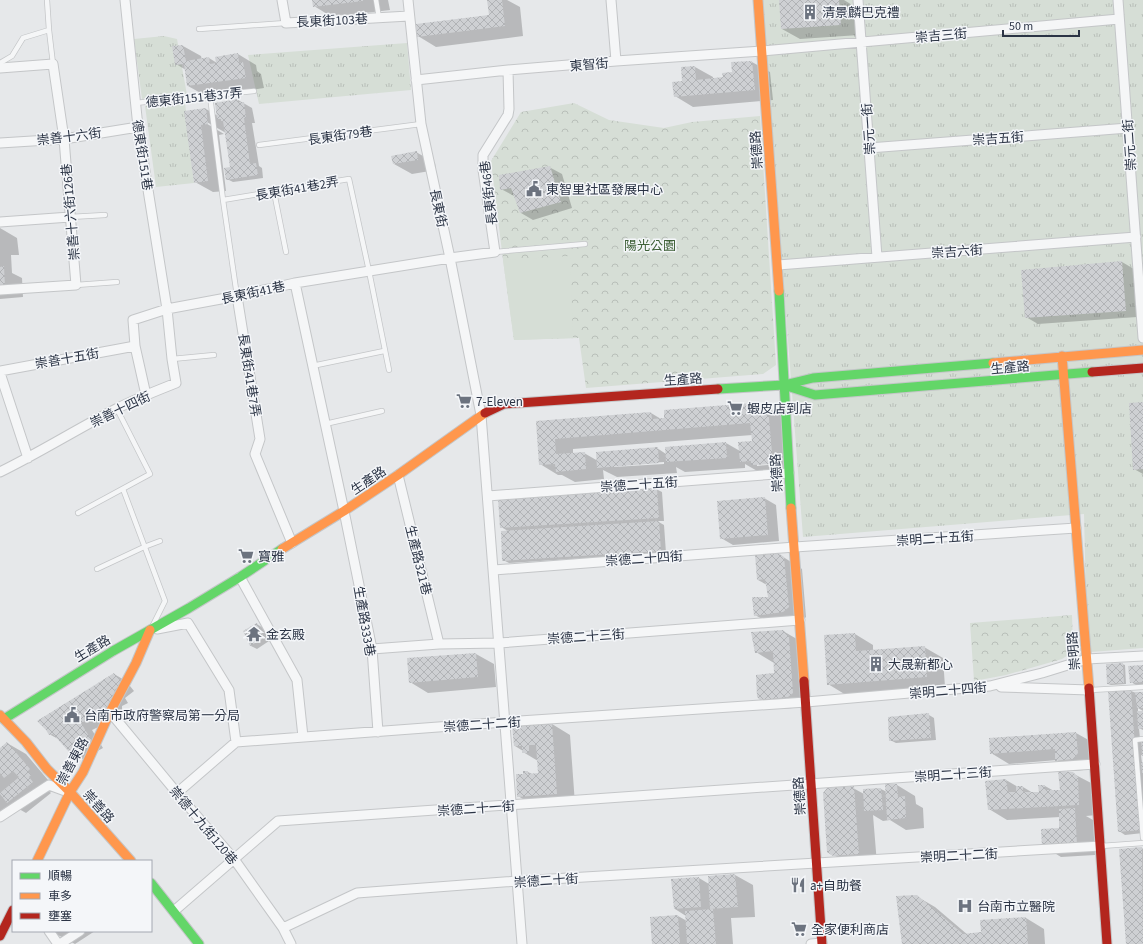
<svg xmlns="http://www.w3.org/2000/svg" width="1143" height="944" font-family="'Source Sans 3','Noto Sans TC',sans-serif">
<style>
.grass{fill:url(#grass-tufts)}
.forest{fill:url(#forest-crowns)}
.pitch{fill:#d6ded6}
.shadow{fill:#0003;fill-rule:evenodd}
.building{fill:url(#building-cross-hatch)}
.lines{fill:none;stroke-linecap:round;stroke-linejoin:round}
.lane-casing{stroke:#c4c6c8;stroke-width:6}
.street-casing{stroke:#c4c6c8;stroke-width:11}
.fast-casing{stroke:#c4c6c8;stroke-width:11}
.slow-casing{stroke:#c4c6c8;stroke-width:11}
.jam-casing{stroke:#c4c6c8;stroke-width:11}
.lane{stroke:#f5f6f7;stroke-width:4.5}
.street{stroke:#f5f6f7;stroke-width:9}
.fast{stroke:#63d668;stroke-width:9}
.slow{stroke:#ff974d;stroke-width:9}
.jam{stroke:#b3261e;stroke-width:9}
.labels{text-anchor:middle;stroke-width:3;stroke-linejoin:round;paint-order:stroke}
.poi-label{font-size:13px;fill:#2b3445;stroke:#f4f6f9;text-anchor:start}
.street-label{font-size:13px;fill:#2b3445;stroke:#f4f6f9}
.park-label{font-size:13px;fill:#3f6138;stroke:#f4f6f9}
</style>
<defs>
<pattern id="grass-tufts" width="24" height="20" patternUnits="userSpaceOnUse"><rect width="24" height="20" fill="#d6ded6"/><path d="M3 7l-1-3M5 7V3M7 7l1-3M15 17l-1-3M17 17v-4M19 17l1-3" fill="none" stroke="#b8bfb9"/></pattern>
<pattern id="forest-crowns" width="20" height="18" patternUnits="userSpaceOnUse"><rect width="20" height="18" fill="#d6ded6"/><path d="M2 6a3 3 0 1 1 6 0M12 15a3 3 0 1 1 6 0" fill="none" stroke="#b8bfb9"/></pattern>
<pattern id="building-cross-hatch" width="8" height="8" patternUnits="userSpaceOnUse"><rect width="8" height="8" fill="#ced0d3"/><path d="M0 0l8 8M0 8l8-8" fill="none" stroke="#b1b3b6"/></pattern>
</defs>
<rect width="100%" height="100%" fill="#e6e8ea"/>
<path class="grass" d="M762,0H1143V648L1091,652L1086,599L1084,514L803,537Z
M164,36L177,39L187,95L142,99L134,39Z
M407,43L411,90L259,104L248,55Z
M185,102L194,183L156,187L145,106Z"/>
<path class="forest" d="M574,103L609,120L664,128L692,122L760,116L776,365L763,374L586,388L579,338L514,340L503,260L491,161L521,112Z
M1072,615L1073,646L1070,654L1062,659L1006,675L974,681L970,623Z"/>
<path class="pitch" d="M570,256L573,338L514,340L503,260Z"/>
<path class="shadow" d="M313,0H388L390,10L332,17L314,6Z
M488,0H507L520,7L523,36L436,47L418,36L490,16Z
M780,0H844L857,8L859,35L800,39L782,29Z
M183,46L201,56L202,60L209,58L217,63L238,54L256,65L257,71L261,74L264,88L206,96L188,86L186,70L176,64Z
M752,62L770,72L773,100L693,107L675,96L683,82L695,67L713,77V79L724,78Z
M238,100L252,108L255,123H252L259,166L262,168L263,178L233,182L227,179L231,168L226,133L205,121L204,122L224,134L219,135L226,191L213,192L195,182L186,112L206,109L218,116Z
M416,152L435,163L436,170L412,174L394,164Z
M549,167L562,174L572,208L533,220L521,213L515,196H514L501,189Z
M0,228L17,238L19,255H11L12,273L22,278L23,297L0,299Z
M1122,262L1134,269L1137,317L1038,324L1026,317Z
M1143,403V474L1134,469Z
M751,404L759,409L768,408L786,419L791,474L759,472L745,464V468L685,472L676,467L677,473L617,477L603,470L604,479L575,482L562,475H558L540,464L537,422L651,413L661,419ZM752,435L753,441L740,451L726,443L666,454L657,448L598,461L584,453L573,454V449ZM664,462V464L614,467V465ZM778,462V464L757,466V464Z
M656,489L662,492L664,521H657L664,525L666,553L509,563L503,560L508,531L501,527Z
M764,498L776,505L779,541L733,545L721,538Z
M777,553L802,569L806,617L801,622L773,625L755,615L769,597L767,585L758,580Z
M257,624L263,628L269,641L257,649L251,646L244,631Z
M783,631L802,642L806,707L780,709L761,699L775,674L774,663L756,652Z
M855,634L873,645V651L924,647L943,658L945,687L846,695L828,684Z
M476,654L494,664L496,687L428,693L410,682Z
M1122,664L1125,665L1126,684L1111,685L1108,684Z
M1143,666V685H1136L1131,682Z
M114,674L126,681L134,691L125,698L128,703L122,706V716L92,730L103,748L83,759L71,752L60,740L49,734Z
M1131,691L1136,693H1143V711L1138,708V712H1143V730L1139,728L1140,739H1143V756L1141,755L1142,763H1143V833L1125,835L1119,831L1109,692Z
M929,715L934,718L936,740L896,743L890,740Z
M552,724L570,735L575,804L536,807L518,796L524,775L528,772L532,774H539L538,761L523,752V751L515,746Z
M1076,733L1094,743L1092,769L1075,771L1057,760L1009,764L991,753Z
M7,743L26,754L48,780L45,782L49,786L46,788L51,793L26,813L12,805L0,815V749Z
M1072,773L1091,783L1097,815L1086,816L1093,820L1095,855L1061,857L1043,846L1060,829V817L1007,820L989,809L1006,780L1018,787H1023L1033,793H1040L1045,786L1054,791H1061Z
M886,785H897L915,796L916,804L923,808L924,828L906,830L890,820L883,821L873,815L877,864L852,866L834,855L853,788L864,794L881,789L887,792Z
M1142,848L1143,849V944H1127L1120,850Z
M735,875L753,885L755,917L731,918L733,944H653L678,916L687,921L686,916L675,909L699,878L709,884Z
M916,896L935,907L968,935L982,933L1026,918L1044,929L1045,944H903Z
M55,931H95L75,944L56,934Z"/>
<path class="building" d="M312,0H363V1L313,7Z
M487,0H502L505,26L417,37L416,24L489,15Z
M779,0H839L841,25L781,29Z
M183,45L186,61L209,57L210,64L216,63L215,57L238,53L239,63L243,62L246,78L187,86L184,64L175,65L172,46Z
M752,61L755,90L674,97L672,82L682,81L681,67L695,66L696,80L723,77L722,73L732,72L731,62Z
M238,99V102H244L246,118H244L250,164L256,163L258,175L226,180L224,168L230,167L223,121H221V119H217L215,103Z
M206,108L208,124L201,125L208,181L194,183L184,111Z
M417,151L418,160L393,164L391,156Z
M550,166L561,202L520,213L511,188L500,190L499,175Z
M1122,261L1126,311L1025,318L1021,270Z
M4,266L5,287H0V267Z
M1143,402V469L1133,470L1129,403Z
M752,403V409L768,407L773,464L751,465V461L740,462L738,442L752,441L750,423L555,439L556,454L585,452L586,469L556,472L555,464L539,465L536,421L651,412L652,419L664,418V410Z
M726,442L727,458L666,462L665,447Z
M658,447L659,463L597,468L596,452Z
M657,488L659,518L500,528L498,498Z
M765,497L768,535L720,539L717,501Z
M659,521L661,551L502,561L501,531Z
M777,552L784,557L789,607L783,612L754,616L752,597H768L765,579L757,580L755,554Z
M257,623L264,638L250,646L243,631Z
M783,630L789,637L793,693L788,697L760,700L757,697L756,675L774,673L773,651L755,653L751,632Z
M855,633L856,651L925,646L927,677L827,685L824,635Z
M476,653L478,677L409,683L407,658Z
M1123,663L1124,683L1107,684L1106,664Z
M1143,665V682L1130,683L1128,666Z
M114,673L123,684L114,690L116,696L110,710L81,723L92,741L70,753L53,734L49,735L46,730L37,721Z
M1131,690L1141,830L1118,832L1108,691Z
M1135,692H1143V708H1137Z
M1137,711H1143V728L1138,729Z
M929,713L931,738L889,741L888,717Z
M552,723L557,794L517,797L516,774H523V771H528V774L538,773L536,745H529V753H522V746H514L512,726Z
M1076,732L1078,753L1073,759L1055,761V749L990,754L989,738Z
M1141,738H1143V755H1142Z
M7,742L30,769L28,771L31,775L29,777L33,782L7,803L0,794V793L19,777L13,771L4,778L0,773V748Z
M1141,762H1143V773H1142Z
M1058,771L1073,772L1078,777L1079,805L988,810L985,781L1006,779L1008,792H1016V786H1023V792H1039L1038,785H1045V790H1060Z
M890,783V784H897L898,797L905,796L906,818L887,820L885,784Z
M854,786L859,854L833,856L827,852L823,793L827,788Z
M881,788L883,810L864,811L863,789Z
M1075,808L1077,845L1042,847L1041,829L1059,828V809Z
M1142,847L1143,944H1126L1119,849Z
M735,874L738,907L710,909L708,876Z
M699,877L701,907L674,909L671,879Z
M917,895L963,934L981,932L980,920L1026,917L1028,944H902L896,896Z
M713,909L716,944H687L685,911Z
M678,915L680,944H652L650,917Z"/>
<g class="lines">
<defs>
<path id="lane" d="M47,0L49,30L53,64
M376,0L379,18
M199,29L286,23
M0,63L12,56L23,38L49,30
M210,96L223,200L237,296
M135,103L254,91
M259,145L421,124
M274,192L286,252
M223,200L349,179L369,271L389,370
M70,217L105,215
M495,252L585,244
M76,285L117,282
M172,359L214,355
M312,366L384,351
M325,424L382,411
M123,489L165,601L153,625
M78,513L150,474L117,409
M97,569L144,547L160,541
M1091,690L1143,687
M1143,739L1135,740L1143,838
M1101,846L1143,843"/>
<path id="street" d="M282,0L286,23L409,16
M408,0L421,124L450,258L481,415L522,944
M611,0L616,61
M858,0L877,257
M1118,0L1143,338
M0,68L53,64L64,139L76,285L0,290
M416,80L508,70L616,61L762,51L1119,19
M0,143L64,139L138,127
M869,148L1128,128
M0,222L70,217
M778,265L1136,237
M295,283L344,511L372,649L378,732
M237,296L260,439L255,454L292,543
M0,371L135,346
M0,373L28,458
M146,395L135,346L133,320L167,309L237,296L295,283L450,258L495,252L483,170V155L508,115L509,109L508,70
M0,472C39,453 77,429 116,409C135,399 156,391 176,383L172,359L167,309L138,127L125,0
M398,475L439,644
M488,496L789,473
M494,570L795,547L1076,528
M240,577L297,680L303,737
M157,629L188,623L229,690L236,742
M372,649L439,644L499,643L800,620
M1001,687L1089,690
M110,712L177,793L234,859L283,928L291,944
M177,793L236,742L505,722L806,702L990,686L1042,673L1087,659L1143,656
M0,817L49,785L68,792
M174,911L278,821L1095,764
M283,928L357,893L518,881L1101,846
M49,931L58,944
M60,944L80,931
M811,944L822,943"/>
<path id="fast" d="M779,291L791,508
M784,385L815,395L1092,372
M718,389L784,385L813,378L993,363
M4,719L113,651L189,608L240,577L282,549
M151,883L199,944"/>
<path id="slow" d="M758,0L779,291
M1062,356L1089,688
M993,363L1143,350
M791,508L804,681
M282,549L344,511L398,475L485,413
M0,715L26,742L47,769L70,792L131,861
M37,861L70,792L83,772L110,712L136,663L150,630"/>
<path id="jam" d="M1092,372L1143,368
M485,413L504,404L718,389
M804,681L822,944
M1089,688L1107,944
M0,936L13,910"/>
</defs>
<use href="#lane" class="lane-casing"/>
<use href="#street" class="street-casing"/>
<use href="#fast" class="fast-casing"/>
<use href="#slow" class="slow-casing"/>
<use href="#jam" class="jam-casing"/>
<use href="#lane" class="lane"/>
<use href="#street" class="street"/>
<use href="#fast" class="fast"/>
<use href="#slow" class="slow"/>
<use href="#jam" class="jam"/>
</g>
<defs>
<symbol id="building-bare" viewBox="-9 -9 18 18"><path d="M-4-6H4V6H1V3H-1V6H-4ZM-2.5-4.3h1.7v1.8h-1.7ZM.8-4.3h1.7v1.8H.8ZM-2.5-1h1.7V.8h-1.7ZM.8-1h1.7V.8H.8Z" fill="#6c737f" stroke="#f4f6f9" stroke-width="2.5" paint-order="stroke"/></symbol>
<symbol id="civic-bare" viewBox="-9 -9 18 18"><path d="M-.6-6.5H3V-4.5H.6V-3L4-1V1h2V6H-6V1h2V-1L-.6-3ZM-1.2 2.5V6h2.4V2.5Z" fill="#6c737f" stroke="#f4f6f9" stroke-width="2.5" paint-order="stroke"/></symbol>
<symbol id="supermarket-bare" viewBox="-9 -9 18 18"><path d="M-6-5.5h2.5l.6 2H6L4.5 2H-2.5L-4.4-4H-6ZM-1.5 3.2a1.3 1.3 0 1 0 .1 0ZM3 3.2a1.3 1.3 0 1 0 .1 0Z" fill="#6c737f" stroke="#f4f6f9" stroke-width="2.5" paint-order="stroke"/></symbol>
<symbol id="temple-bare" viewBox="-9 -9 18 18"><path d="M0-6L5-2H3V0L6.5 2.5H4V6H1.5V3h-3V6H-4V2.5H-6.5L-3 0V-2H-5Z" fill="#6c737f" stroke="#f4f6f9" stroke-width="2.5" paint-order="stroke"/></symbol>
<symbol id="restaurant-bare" viewBox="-9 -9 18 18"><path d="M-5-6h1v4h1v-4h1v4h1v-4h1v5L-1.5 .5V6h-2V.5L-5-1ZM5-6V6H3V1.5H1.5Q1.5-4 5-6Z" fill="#6c737f" stroke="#f4f6f9" stroke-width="2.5" paint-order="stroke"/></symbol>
<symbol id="hospital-bare" viewBox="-9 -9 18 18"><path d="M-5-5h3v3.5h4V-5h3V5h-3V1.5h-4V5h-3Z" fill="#6c737f" stroke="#f4f6f9" stroke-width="2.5" paint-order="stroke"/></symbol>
</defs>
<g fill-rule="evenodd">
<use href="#building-bare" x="799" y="1" width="22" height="22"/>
<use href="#civic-bare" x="523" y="178" width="22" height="22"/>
<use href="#supermarket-bare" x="453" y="390" width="22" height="22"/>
<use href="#supermarket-bare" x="724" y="397" width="22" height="22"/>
<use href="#supermarket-bare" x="235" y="545" width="22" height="22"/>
<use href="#temple-bare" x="243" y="623" width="22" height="22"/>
<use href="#building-bare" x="865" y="653" width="22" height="22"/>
<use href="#civic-bare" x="61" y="704" width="22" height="22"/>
<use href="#restaurant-bare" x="787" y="874" width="22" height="22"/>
<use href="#hospital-bare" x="954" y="895" width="22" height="22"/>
<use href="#supermarket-bare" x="788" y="918" width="22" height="22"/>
</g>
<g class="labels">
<g class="poi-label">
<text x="822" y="17">清景麟巴克禮</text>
<text x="546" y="194">東智里社區發展中心</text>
<text x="476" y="406">7-Eleven</text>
<text x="747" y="413">蝦皮店到店</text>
<text x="258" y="561">寶雅</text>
<text x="266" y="639">金玄殿</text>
<text x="888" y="669">大晟新都心</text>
<text x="84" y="720">台南市政府警察局第一分局</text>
<text x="810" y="890">a+自助餐</text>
<text x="977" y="911">台南市立醫院</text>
<text x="811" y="934">全家便利商店</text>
</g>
<g class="street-label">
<text transform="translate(332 20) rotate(-3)" y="5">長東街103巷</text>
<text transform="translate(941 35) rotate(-5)" y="5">崇吉三街</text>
<text transform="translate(589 64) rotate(-5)" y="5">東智街</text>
<text transform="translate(194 97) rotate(-6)" y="5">德東街151巷37弄</text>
<text transform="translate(868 129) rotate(-94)" y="5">崇元一街</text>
<text transform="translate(340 135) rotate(-8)" y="5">長東街79巷</text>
<text transform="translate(69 136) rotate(-7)" y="5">崇善十六街</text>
<text transform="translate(998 138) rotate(-4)" y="5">崇吉五街</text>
<text transform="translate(1129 145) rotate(-94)" y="5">崇元二街</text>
<text transform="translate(756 150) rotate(-94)" y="5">崇德路</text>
<text transform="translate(143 155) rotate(81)" y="5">德東街151巷</text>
<text transform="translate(297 188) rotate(-10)" y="5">長東街41巷2弄</text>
<text transform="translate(488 193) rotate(-97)" y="5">長東街46巷</text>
<text transform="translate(439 208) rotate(78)" y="5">長東街</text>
<text transform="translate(70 212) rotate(-95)" y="5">崇善十六街126巷</text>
<text transform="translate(957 251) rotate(-4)" y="5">崇吉六街</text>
<text transform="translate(253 292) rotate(-12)" y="5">長東街41巷</text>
<text transform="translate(67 358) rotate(-10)" y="5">崇善十五街</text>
<text transform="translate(1010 367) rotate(-5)" y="5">生產路</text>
<text transform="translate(250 375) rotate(81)" y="5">長東街41巷7弄</text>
<text transform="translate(683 379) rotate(-4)" y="5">生產路</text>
<text transform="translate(120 409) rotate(-26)" y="5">崇善十四街</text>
<text transform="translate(776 473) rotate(-94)" y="5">崇德路</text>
<text transform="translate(368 480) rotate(-34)" y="5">生產路</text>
<text transform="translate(639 484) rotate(-4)" y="5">崇德二十五街</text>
<text transform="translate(935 538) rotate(-4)" y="5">崇明二十五街</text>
<text transform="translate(644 558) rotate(-4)" y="5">崇德二十四街</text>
<text transform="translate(419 560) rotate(76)" y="5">生產路321巷</text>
<text transform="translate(365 621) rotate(80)" y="5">生產路333巷</text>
<text transform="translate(586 636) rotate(-4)" y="5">崇德二十三街</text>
<text transform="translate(92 648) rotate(-31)" y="5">生產路</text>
<text transform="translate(1073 651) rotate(-95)" y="5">崇明路</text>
<text transform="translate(948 690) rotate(-5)" y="5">崇明二十四街</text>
<text transform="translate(482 724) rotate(-4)" y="5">崇德二十二街</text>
<text transform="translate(72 761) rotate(-62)" y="5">崇善東路</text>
<text transform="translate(953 774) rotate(-4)" y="5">崇明二十三街</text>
<text transform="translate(799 796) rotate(-94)" y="5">崇德路</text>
<text transform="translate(99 806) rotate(48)" y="5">崇善路</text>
<text transform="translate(476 808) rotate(-4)" y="5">崇德二十一街</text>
<text transform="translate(204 825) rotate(50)" y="5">崇德十九街120巷</text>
<text transform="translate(959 855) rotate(-3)" y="5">崇明二十二街</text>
<text transform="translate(546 880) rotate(-4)" y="5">崇德二十街</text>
</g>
<g class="park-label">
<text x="650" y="250">陽光公園</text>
</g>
</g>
<rect x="12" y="860" width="140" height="72" fill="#f4f6f9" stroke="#a4a8b1"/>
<rect x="20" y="873" width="20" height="6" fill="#63d668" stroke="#a4a8b1"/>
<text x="48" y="880" font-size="12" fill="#2b3445">順暢</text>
<rect x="20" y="893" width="20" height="6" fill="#ff974d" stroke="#a4a8b1"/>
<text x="48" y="900" font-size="12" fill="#2b3445">車多</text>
<rect x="20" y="913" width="20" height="6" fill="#b3261e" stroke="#a4a8b1"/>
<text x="48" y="920" font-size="12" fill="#2b3445">壅塞</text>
<path d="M1003 30v6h76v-6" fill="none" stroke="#2b3445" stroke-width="2"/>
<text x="1009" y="30" font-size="12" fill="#2b3445" stroke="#f4f6f9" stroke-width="3" paint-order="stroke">50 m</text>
</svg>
